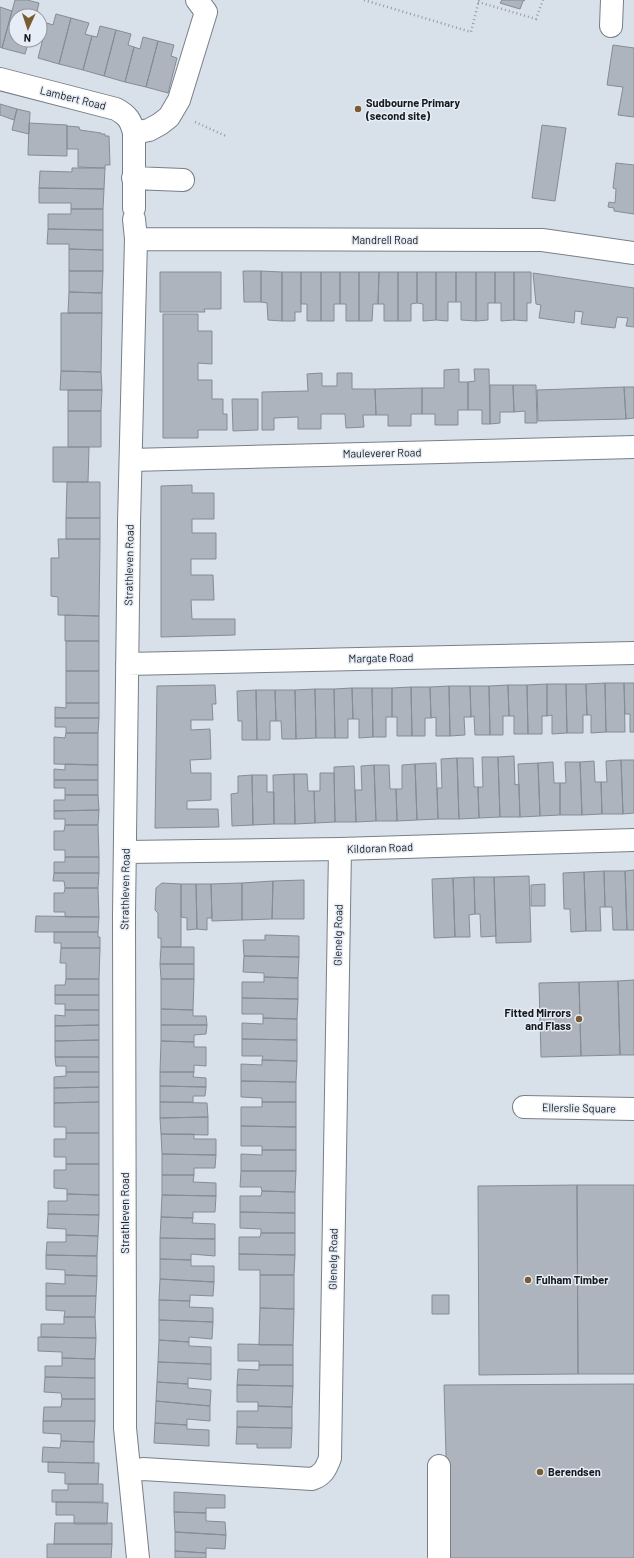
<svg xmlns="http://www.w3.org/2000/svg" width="634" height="1558" font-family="Barlow,sans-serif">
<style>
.building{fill:#adb4bd;stroke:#858c94}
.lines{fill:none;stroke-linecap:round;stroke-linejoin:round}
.minor-casing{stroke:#787f87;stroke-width:24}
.path{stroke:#949ba2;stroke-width:2.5;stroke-dasharray:1 3;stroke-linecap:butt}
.minor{stroke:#fff;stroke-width:22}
.poi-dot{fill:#7a5c31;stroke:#e6edf6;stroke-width:1.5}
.labels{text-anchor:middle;stroke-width:3;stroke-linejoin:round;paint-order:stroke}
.street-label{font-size:11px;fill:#16191c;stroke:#e6edf6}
.poi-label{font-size:11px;font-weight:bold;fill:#16191c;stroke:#e6edf6;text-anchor:start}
</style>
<rect width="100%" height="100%" fill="#d8e0e9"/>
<path class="building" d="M15,0H27L39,3L36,16H16V40H29L25,54L2,48Z
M502,0H525L523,1L520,9L500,3Z
M0,7L12,11L2,48L0,47Z
M56,14L71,18L59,64L38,58L47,23L53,25Z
M71,18L89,23L85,34L92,36L83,70L59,64Z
M100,26L116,30L104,76L83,70L92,36L97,37Z
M116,30L131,34L128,45L134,47L125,82L104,76Z
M143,37L158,41L146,87L125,82L134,47L140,49Z
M158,41L174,45L171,56L177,58L168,93L146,87Z
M613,45L634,48V117L618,115L623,87L607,85Z
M0,104L17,109L14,120L0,115Z
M17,109L30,112L29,134L12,130Z
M29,123L67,125V156L28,155Z
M542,125L566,128L555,201L532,198Z
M67,126L79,127L80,130L101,133V134H105V136H109L110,165H105V168L78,167V149H67Z
M616,163L634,165V214L614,211V208L608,207L609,202L615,203L616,189L613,188Z
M72,168H105L104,189L39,188L40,171L72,172Z
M39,188L104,189L103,209H71V203H39Z
M71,209H103V230L48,229V214H71Z
M48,229L103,230V250L69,249V244H47Z
M69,249L103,250V271H69Z
M69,271H103L102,293L69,292Z
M243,271H261V302H244Z
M261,271L282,272V321L268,320L267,303L261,302Z
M160,272H221V309H204L205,312H160Z
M282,272H301V312H295V321H282Z
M301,272H321V321H307V304H301Z
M321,272H340V304H334V321H321Z
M340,272H359V321H346V304H340Z
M359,272H379L378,304H373L372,321H359Z
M379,272H398V321H384V304H378Z
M398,272H417V303L411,304V321H398Z
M417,272H436V320L423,321V304L417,303Z
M436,272H456V302H448V321L436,320Z
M456,272H476V321L461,320V302H456Z
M476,272H495V303H488V320L476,321Z
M495,272H514V320L501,321V303H495Z
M514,272H531V303H527V321L514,320Z
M533,273L634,288V327L626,326L628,318L617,317L615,328L581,324L583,312L575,311L574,323L539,318L541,305L536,304Z
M69,292L102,293V313H68Z
M61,313H102L101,372L61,371Z
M163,314H198V331H212V364L198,363V380H212V399H223V414H227V430H198V438H163Z
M459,369V382H468V410H458V425H435V414H422V388H444V370Z
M474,369H489L490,424H482V410H468V382L475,381Z
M61,371L101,372L102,390H60Z
M322,373V386H337V373H352V389H375L376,415H363L364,427L346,428L345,414H321V429H298V417L274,418V430H262V392L308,391L307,374Z
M490,385H513L514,412H500V423L490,424Z
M513,385H536L537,423H525V411L514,412Z
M624,387L626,419L538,421L537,390Z
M624,387H634V418L626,419Z
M422,388V414H411V426H388V415H376L375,389Z
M68,390H102L101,411H68Z
M232,399H258V430L233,431Z
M68,411H101V447H68Z
M53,447H89L88,482H53Z
M67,482H100V518H66Z
M192,485V493H214V519H192V533H216V559H191V575H213L214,600H191L192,619H235V635L161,637V486Z
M66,518H100V539H66Z
M58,539H100L99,616L58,615V597L51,596V558H59Z
M65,615L99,616V641H65Z
M66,641H99V671H66Z
M66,671H99V703H66Z
M605,683H624L625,732H606Z
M605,683L606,732L591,733V715H587L586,684Z
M624,683H634V732H630V714H625Z
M547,684H566L567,733L552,734V715L547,716Z
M547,684V716H542V734H528L527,685Z
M566,684H586L587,715H583V733H567Z
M215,685L216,704H212L213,720H191V730L210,729L211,759L190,760L191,773H211V800L187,801V809H218L219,827L155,828L157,686Z
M508,685H527L528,734H514V716H509Z
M508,685L509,716H503V735H490L489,686Z
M449,686H470L471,717H464L465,735L450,736Z
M449,686L450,736H436V717L431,718L430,687Z
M470,686H489L490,735H475L474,716L471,717Z
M411,687H430L431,718H425V736H412Z
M411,687L412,736H397V717H392V688Z
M352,688H372L373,737L359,738V719H353Z
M352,688L353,719H348V738H335L334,689Z
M372,688H392V717H386V737H373Z
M315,689H334L335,738H316Z
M315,689L316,738L296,739L295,690Z
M256,690H275L276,721H270V740H257Z
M256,690L257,740H242V721H238L237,691Z
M275,690H295L296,739H282L281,721H276Z
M66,703H99V718H55V707L66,708Z
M55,718H99L98,733H66V727H55Z
M66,733H98V765L54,764V737L65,738Z
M514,756L515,785L519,784L520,817H500L498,757Z
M482,757H498L500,817L479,818L478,787H483Z
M457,758L459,819H438L437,788H442L441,759Z
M457,758H473L474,787H478L479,818L459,819Z
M621,760L623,814H602L601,782H607L606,761Z
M621,760H634V813L623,814Z
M594,761L595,782H601L602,814L582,815L580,762Z
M553,762L554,783H560V815L540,816L538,763Z
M565,762H580L582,815H560V783H566Z
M436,763L438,819L417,820L415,764Z
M538,763L540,816L520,817L518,764Z
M65,764L98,765V780H54V769L65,770Z
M415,764L417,820L397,821L396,789H402V765Z
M374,765L376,821L356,822L355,790H362L361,766Z
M374,765H389L390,789H396L397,821H376Z
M354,766L356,822H335L334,767Z
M320,773H334L335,822L315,823L314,791H320Z
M294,774L295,824H274L273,775Z
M294,774H307L308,791H314L315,823L295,824Z
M252,775L253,825L232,826L231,794L238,793V776Z
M252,775H267V792H274V824L253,825Z
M54,780H98V795H65V788H54Z
M65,795H98L99,810L54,811V800H65Z
M99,810L98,825H65V819H54V811Z
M65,825H98L99,857H65V850H54V831H64Z
M65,857H99V873H54V862H65Z
M634,870V930H627L625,871Z
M604,871L605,907H600L601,931H586L584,872Z
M604,871H625L627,930H613L612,907H605Z
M584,872L586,931L571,932L570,909H564L563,873Z
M54,873H99L98,888H65L64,881H53Z
M529,876L531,942L496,943L494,877Z
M474,877H494L496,936L481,937L480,914H475Z
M474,877L475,914L469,915L470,937H455L453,878Z
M453,878L455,937L434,938L432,879Z
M304,880V919H272L273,881Z
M273,881L272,919L242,920V883Z
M162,883L181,884V947H161V938H158V913L155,910L156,888Z
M242,883V920L212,921L211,884Z
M181,884H196L197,929L187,930V918L181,917Z
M196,884H211L212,918H207V930L197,929Z
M545,884V906H531V885Z
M65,888H98L99,917H65V912H54V893H64Z
M36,916L99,917L98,932H35Z
M54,932H98V937H100V948H61V943H54Z
M265,935L299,936V957L244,956L243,940H265Z
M161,947H194V964H160Z
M61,948H100L99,979H66V963H60Z
M244,956L299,957L298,978L264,977V973L243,972Z
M160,964H194V979H161Z
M264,977L298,978V999L242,998V982H264Z
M66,979H99V995H55V985H65Z
M161,979H194L193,1010L161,1009Z
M634,980V1055H620L618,981Z
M618,981L620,1055L581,1056L579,982Z
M579,982L581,1056L541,1057L539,983Z
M55,995H99V1010H65V1004H55Z
M242,998L298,999L297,1019L263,1018V1014H242Z
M161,1009L193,1010V1016H206L207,1025H161Z
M65,1010H99V1025L55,1026V1015L65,1016Z
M263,1018L297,1019V1040L242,1039V1023L263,1024Z
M99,1025V1040L55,1041V1026Z
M161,1025H207L206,1034L194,1035V1042L161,1041Z
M242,1039L297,1040V1061L262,1060L263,1056H242Z
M99,1040V1057H55V1041Z
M161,1041L194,1042V1047H206V1066L194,1065V1072H160Z
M55,1057H99V1072H66V1066H56Z
M262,1060L297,1061L296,1082L241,1081V1064L262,1065Z
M66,1072H99V1087L54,1088V1077L66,1076Z
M160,1072H194L193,1077L206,1078V1087L160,1086Z
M241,1081L296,1082V1102H262V1098L241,1097Z
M160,1086L206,1087L205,1096H193V1102H160Z
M99,1087V1102L54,1103V1088Z
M99,1102V1133H66V1127H54V1103Z
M160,1102L207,1103L208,1117L160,1118Z
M262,1102H296V1127L241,1126V1107H262Z
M208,1117V1135L161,1134L160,1118Z
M241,1126L296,1127V1150H262V1146H241Z
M66,1133H99V1164H66V1157H54V1139H66Z
M161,1134H194V1139H216V1155L162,1154Z
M262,1150H296V1171H241V1154L262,1155Z
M162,1154L216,1155L215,1168H194V1175H162Z
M66,1164H99V1195L67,1194V1189L54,1188V1170H66Z
M241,1171H296L295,1192L262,1191L261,1187H240Z
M162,1175H194L193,1182L216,1183V1196L162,1195Z
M577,1185H634V1374H578Z
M577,1185L578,1374L479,1375L478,1186Z
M262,1191L295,1192V1213L240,1212V1196H261Z
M67,1194L99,1195V1215L48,1214V1201H67Z
M162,1195L216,1196L215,1212H193V1218L161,1217Z
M240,1212L295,1213V1233H261V1229L240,1228Z
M48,1214L99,1215L98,1236L66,1235V1229L47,1228Z
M161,1217L193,1218L192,1223L215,1224V1239L160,1238Z
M261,1233H295V1255L239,1254V1237H260Z
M66,1235L98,1236L97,1256L46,1255L47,1242H66Z
M160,1238L215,1239V1256L191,1254V1260L160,1259Z
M239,1254L295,1255L294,1275H260V1270H239Z
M46,1255L97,1256V1276L65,1275V1270L46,1269Z
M160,1259L191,1260V1266H214V1282L160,1279Z
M65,1275L97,1276L96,1296H46V1283L65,1284Z
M260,1275H294V1309L260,1308Z
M160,1279L214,1282L213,1296L190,1295V1301L159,1300Z
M432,1295H449V1314H432Z
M46,1296H96L95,1317H64L65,1311L46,1310Z
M159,1300L190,1301L189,1307L213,1308V1322L159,1320Z
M260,1308L294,1309L293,1345H259Z
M64,1317H95L96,1338L41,1337V1324H64Z
M159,1320L213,1322L212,1339L189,1337V1342L159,1340Z
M38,1337L96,1338L95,1359L62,1358V1352L38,1351Z
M159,1340L189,1342V1346L211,1347V1364L158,1362Z
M238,1344L293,1345V1365H259V1361H238Z
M62,1358L95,1359V1378L45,1377V1366H62Z
M158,1362L211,1364V1380L188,1378V1384L157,1382Z
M259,1365H293V1386L237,1385L238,1369L259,1370Z
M45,1377L95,1378V1399H62L61,1393L44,1392Z
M157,1382L188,1384V1388L211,1390L210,1406L156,1401Z
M634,1384V1558H449L444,1385Z
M237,1385L293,1386L292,1407L258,1406V1402H237Z
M62,1399H95V1421H43L44,1407H61Z
M156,1401L210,1406V1421L187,1419V1425L155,1423Z
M258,1406L292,1407V1428L237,1427V1411H258Z
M43,1421H95L94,1442L61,1441V1434L43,1433Z
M155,1423L187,1425V1429L209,1430V1446L154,1443Z
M237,1427L292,1428L291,1448H257V1444H236Z
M61,1441L94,1442V1463L42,1462L43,1447L60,1448Z
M48,1462L99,1463L98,1484H65V1473L48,1472Z
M68,1484H103V1502H52V1490H68Z
M174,1492L225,1495V1508H206V1513L174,1512Z
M56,1502L108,1503L107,1524H74V1515H56Z
M174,1512L206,1513V1521L225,1522L226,1535L175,1532Z
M55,1523H112V1544H54Z
M175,1532L226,1535L225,1549L206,1548V1553L175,1551Z
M47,1544H112L111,1558H47Z
M175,1551L206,1553V1558H175Z"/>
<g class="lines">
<defs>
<path id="minor" d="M611,26L612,0
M0,79L116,109C127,115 131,120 134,133V208
M134,133L149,130L160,124L169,117L179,100L206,12L197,0
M133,178L183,180
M134,219L136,239L129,523L124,915L125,1350V1428L138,1558
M136,239L542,240L634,253
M131,460L634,447
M127,664L634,653
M126,852L340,849L634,840
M524,1107L634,1109
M439,1466V1558
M130,1471L143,1469L312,1479C323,1475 326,1469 330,1458L340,849"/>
</defs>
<use href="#minor" class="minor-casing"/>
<path class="path" d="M364,0L471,32L479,0
M478,2L536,19L543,0
M195,122L226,136"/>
<use href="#minor" class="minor"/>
</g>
<g class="poi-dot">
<circle cx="358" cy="109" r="4"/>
<circle cx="579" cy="1019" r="4"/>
<circle cx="528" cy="1280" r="4"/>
<circle cx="540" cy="1472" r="4"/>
</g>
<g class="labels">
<g class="street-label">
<text transform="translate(73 98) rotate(14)" y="4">Lambert Road</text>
<text x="385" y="244">Mandrell Road</text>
<text transform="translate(382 453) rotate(-1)" y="4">Mauleverer Road</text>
<text transform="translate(129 565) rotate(-89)" y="4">Strathleven Road</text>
<text transform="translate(381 658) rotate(-1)" y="4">Margate Road</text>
<text transform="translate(380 848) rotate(-2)" y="4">Kildoran Road</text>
<text transform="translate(125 889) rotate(-89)" y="4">Strathleven Road</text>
<text transform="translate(338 935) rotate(-89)" y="4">Glenelg Road</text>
<text transform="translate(579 1108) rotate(1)" y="4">Ellerslie Square</text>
<text transform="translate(125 1213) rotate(-90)" y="4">Strathleven Road</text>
<text transform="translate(333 1259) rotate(-89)" y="4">Glenelg Road</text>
</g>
<g class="poi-label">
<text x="366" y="107">Sudbourne Primary<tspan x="366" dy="13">(second site)</tspan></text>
<text x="571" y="1017" text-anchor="end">Fitted Mirrors<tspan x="571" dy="13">and Flass</tspan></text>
<text x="536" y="1284">Fulham Timber</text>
<text x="548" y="1476">Berendsen</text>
</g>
</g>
<g transform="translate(28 28) rotate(183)"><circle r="19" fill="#e6edf6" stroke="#93989f"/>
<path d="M0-3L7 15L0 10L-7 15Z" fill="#7a5c31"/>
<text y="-6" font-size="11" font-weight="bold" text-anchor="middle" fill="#16191c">N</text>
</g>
</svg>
